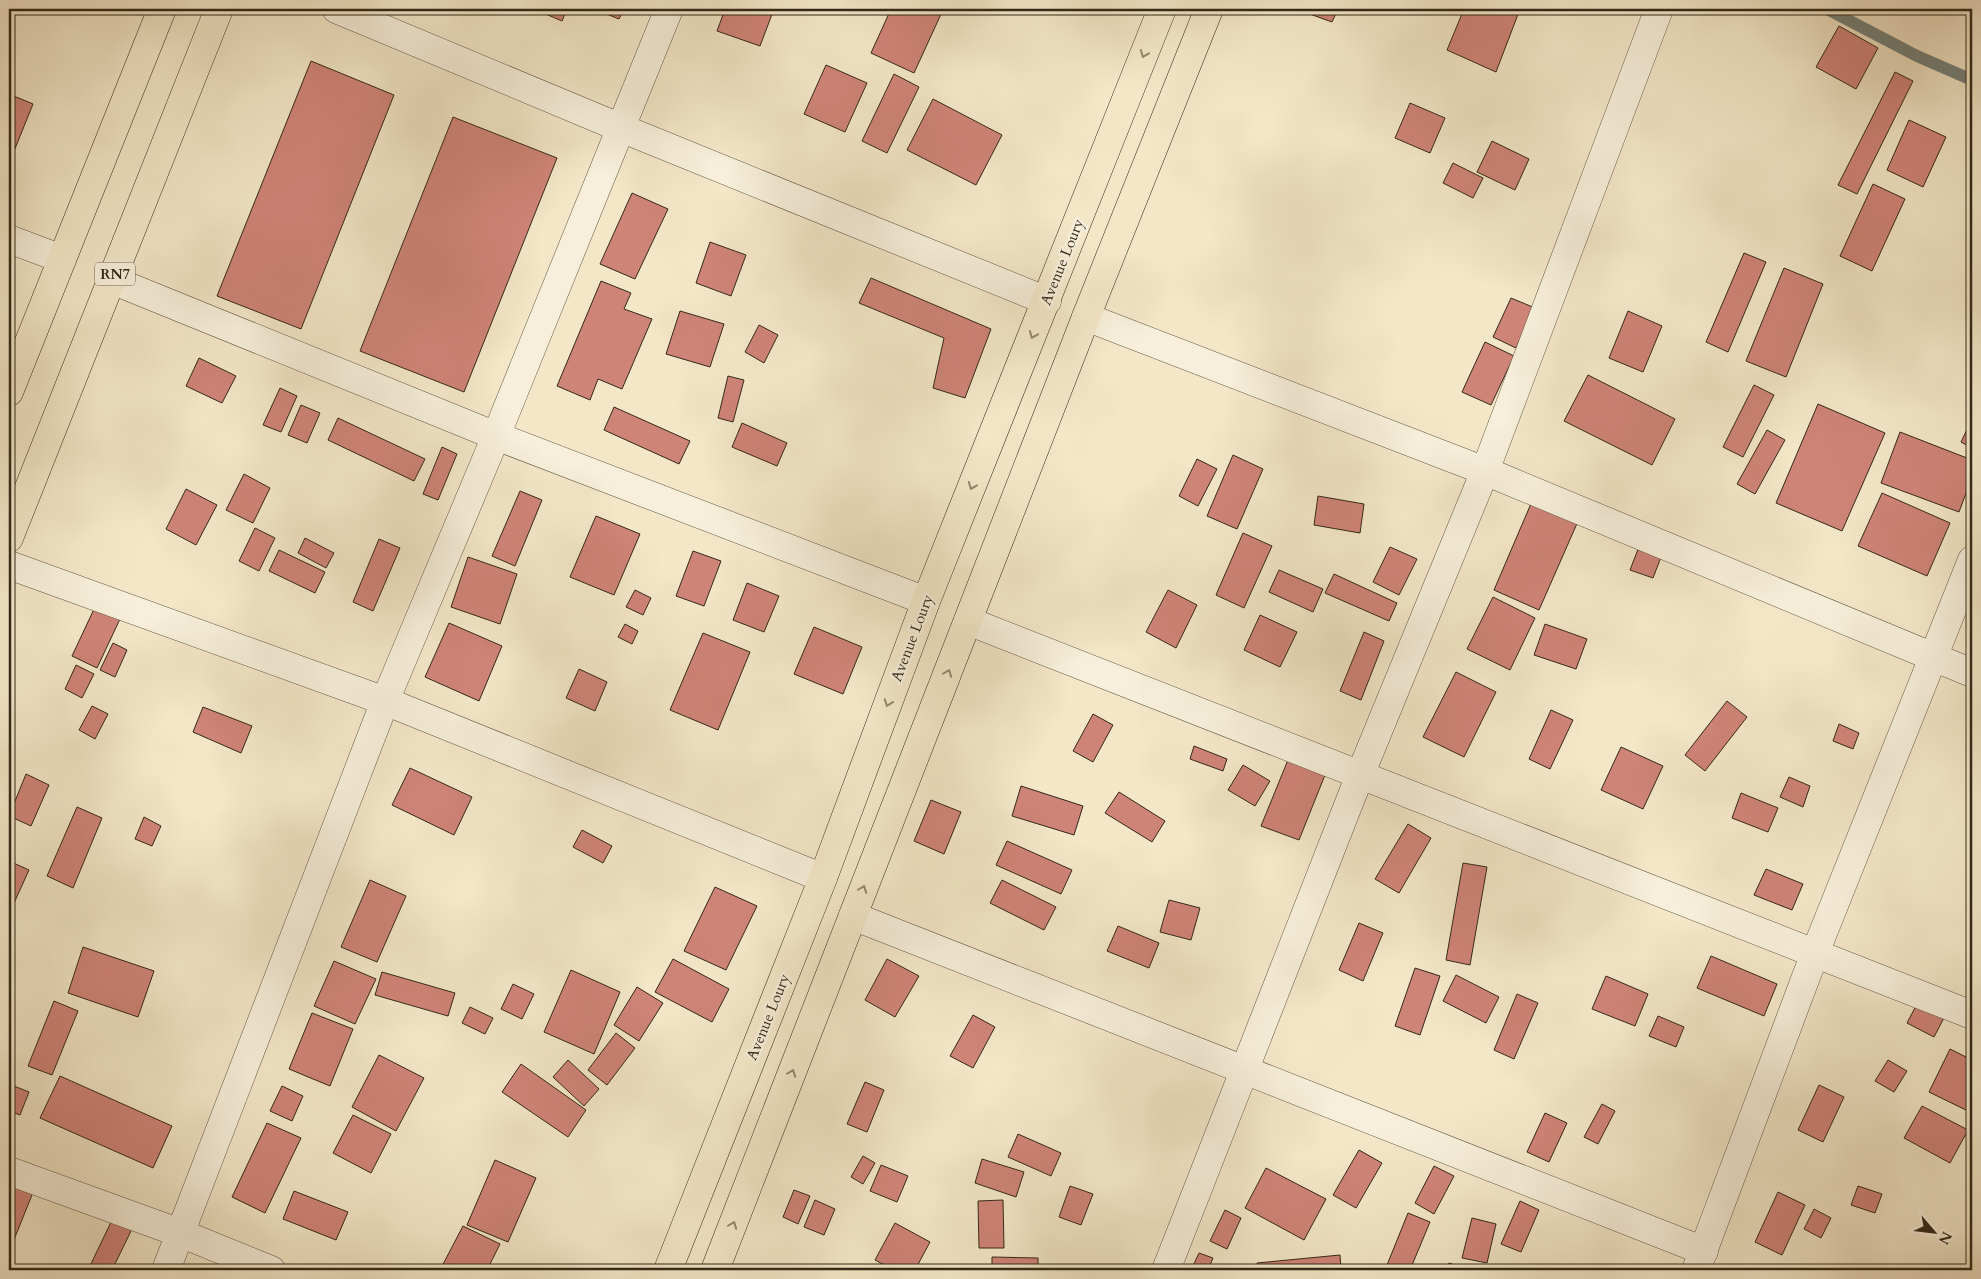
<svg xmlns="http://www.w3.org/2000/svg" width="1981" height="1279" font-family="Cardo,serif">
	<rect width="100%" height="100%" fill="#f3e7c8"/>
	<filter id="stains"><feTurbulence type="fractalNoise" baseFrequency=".004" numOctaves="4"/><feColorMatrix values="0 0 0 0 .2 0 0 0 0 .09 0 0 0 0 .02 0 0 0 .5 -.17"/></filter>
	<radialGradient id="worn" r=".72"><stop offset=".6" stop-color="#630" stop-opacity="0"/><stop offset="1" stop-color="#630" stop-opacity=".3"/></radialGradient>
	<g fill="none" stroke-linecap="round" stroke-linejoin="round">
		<polyline stroke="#73827c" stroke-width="12" points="1827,9 1917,56 1972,80"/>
	</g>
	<g fill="#cf8478" stroke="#332819">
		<polygon points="534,9 567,9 562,21"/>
		<polygon points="594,9 624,9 619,19"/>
		<polygon points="725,9 774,9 760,46 717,31"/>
		<polygon points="891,9 935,9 942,12 914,73 871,53"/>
		<polygon points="1296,9 1338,9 1332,22"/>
		<polygon points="1464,9 1520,9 1496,72 1447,50"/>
		<polygon points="1839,26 1878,48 1856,89 1816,67"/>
		<polygon points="311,61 394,95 301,329 217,296"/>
		<polygon points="826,65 867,83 845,132 804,114"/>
		<polygon points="1895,72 1913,81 1857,194 1838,185"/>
		<polygon points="894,74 919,87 887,153 862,141"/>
		<polygon points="9,94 33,104 10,161 9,161"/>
		<polygon points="933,99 1002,135 976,185 907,150"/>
		<polygon points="1410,103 1445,118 1430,153 1395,138"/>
		<polygon points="453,117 557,158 464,392 360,351"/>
		<polygon points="1909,120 1946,137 1923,187 1887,170"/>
		<polygon points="1492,141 1529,159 1515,190 1477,172"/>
		<polygon points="1453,163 1483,178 1473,198 1443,183"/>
		<polygon points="1873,184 1905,199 1872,271 1840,256"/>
		<polygon points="632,193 668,209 635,279 600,264"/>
		<polygon points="710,242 746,255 731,296 696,283"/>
		<polygon points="1744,253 1766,262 1728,352 1706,342"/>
		<polygon points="1784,268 1823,284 1786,377 1746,361"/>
		<polygon points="871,278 991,329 965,398 933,388 944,338 859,303"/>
		<polygon points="601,281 631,293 624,309 652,319 622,389 598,379 590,400 557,386"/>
		<polygon points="1511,298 1535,308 1516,348 1493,337"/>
		<polygon points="680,311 724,324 710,367 666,354"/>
		<polygon points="1628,311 1662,326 1643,372 1609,358"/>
		<polygon points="759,325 778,335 764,363 745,352"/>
		<polygon points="1485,342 1514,356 1491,405 1462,392"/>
		<polygon points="199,358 236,376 222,403 186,386"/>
		<polygon points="1588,375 1675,419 1652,465 1564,421"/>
		<polygon points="728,376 744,380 733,422 718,418"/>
		<polygon points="1754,385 1774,395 1743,457 1723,447"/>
		<polygon points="280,388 297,396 281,432 263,425"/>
		<polygon points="1818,404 1885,433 1842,531 1776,503"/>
		<polygon points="301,405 320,413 307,443 288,435"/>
		<polygon points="614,407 690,441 679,464 604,430"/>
		<polygon points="338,418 425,459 414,481 328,440"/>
		<polygon points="1972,419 1972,448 1961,442"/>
		<polygon points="742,423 787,443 777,466 732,447"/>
		<polygon points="1767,430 1785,440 1755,494 1737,484"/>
		<polygon points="1900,432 1972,460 1972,477 1959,512 1881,483"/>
		<polygon points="442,447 457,454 438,500 423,494"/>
		<polygon points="1233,455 1263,469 1237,529 1207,516"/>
		<polygon points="1197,459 1217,469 1198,506 1179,496"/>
		<polygon points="244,474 270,488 253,523 226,510"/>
		<polygon points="186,489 217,505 196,545 166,529"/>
		<polygon points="520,491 542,500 515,566 492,556"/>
		<polygon points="1882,493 1950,523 1927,576 1858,546"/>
		<polygon points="1318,496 1364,504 1360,533 1314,525"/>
		<polygon points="1533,499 1579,519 1539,610 1494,590"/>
		<polygon points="596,516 640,534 614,595 570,577"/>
		<polygon points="255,528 275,538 259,571 239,561"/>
		<polygon points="1243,533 1272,546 1244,608 1216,595"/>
		<polygon points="305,538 334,553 326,568 298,553"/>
		<polygon points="379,539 400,548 373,611 353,602"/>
		<polygon points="1640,544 1663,552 1653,578 1630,570"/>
		<polygon points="1390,547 1417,559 1399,595 1373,582"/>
		<polygon points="279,550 325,572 315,593 269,571"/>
		<polygon points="693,551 721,561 704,606 676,596"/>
		<polygon points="468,557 517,574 500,624 451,607"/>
		<polygon points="1279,570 1323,589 1313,612 1269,592"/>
		<polygon points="1334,574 1397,603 1389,621 1325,593"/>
		<polygon points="747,583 779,596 764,632 733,620"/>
		<polygon points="635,590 651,598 643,615 626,607"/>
		<polygon points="1168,590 1197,605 1176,648 1146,632"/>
		<polygon points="1493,597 1535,618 1510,670 1467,649"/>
		<polygon points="95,607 120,619 97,668 72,656"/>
		<polygon points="1260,615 1297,632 1280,667 1244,650"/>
		<polygon points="449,623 502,646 479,701 425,677"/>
		<polygon points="625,624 638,631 632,644 618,637"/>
		<polygon points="1545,624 1587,639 1576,669 1534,655"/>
		<polygon points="814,627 862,647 843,694 794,674"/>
		<polygon points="1364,632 1384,641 1361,700 1340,691"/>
		<polygon points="703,633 750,652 718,730 670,710"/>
		<polygon points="113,643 127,650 115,677 100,670"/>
		<polygon points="76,665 94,674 82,698 65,689"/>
		<polygon points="579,669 607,682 595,711 566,698"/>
		<polygon points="1456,672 1496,692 1464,757 1423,737"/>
		<polygon points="1727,701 1747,717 1705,771 1685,755"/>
		<polygon points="92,706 108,714 95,739 79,730"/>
		<polygon points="203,707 252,726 241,753 193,732"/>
		<polygon points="1551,710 1573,720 1550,769 1529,759"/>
		<polygon points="1093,714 1113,725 1093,762 1073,751"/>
		<polygon points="1839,724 1859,733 1853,749 1833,741"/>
		<polygon points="1194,746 1227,759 1223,771 1190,759"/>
		<polygon points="1621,747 1663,766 1643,809 1601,790"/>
		<polygon points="1290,755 1327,770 1299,840 1261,826"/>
		<polygon points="1243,765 1270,781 1255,806 1228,790"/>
		<polygon points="410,768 472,797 454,835 392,805"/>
		<polygon points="26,774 49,785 31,826 9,816"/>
		<polygon points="1789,777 1810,786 1803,807 1780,797"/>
		<polygon points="1021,786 1083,806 1074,835 1012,816"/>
		<polygon points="1119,792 1165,821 1152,842 1105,813"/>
		<polygon points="1741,793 1778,808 1768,832 1732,818"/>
		<polygon points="931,800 961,812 944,854 914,841"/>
		<polygon points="77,807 102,818 73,888 47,876"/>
		<polygon points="144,817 161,826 152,846 135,839"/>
		<polygon points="1408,824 1431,838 1399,893 1375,879"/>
		<polygon points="582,830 612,846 603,863 573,847"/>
		<polygon points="1007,841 1072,870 1061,894 996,865"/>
		<polygon points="9,861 29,870 9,914"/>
		<polygon points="1463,863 1487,867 1470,965 1446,960"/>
		<polygon points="1766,869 1803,884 1792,910 1754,895"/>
		<polygon points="370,880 406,896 377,962 341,947"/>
		<polygon points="1002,880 1056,907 1044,930 990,903"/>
		<polygon points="715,887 757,906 726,970 684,951"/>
		<polygon points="1169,900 1200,908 1191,940 1160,932"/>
		<polygon points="1359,923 1383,933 1363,981 1339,970"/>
		<polygon points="1118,926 1159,943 1149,968 1107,951"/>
		<polygon points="83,947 154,971 138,1017 68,993"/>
		<polygon points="1711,956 1777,984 1764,1016 1697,988"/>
		<polygon points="673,959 729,989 712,1022 655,992"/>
		<polygon points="887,959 919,976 895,1017 865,1000"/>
		<polygon points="334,961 376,979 355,1024 314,1006"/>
		<polygon points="1415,968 1440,976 1420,1035 1395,1026"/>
		<polygon points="571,970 620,992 594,1054 544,1032"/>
		<polygon points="382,972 455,993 448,1016 375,995"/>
		<polygon points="1456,975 1499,997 1486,1023 1443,1001"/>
		<polygon points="1606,976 1648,994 1635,1026 1592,1009"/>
		<polygon points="513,984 534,994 522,1019 501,1009"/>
		<polygon points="637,987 663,1003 639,1041 614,1025"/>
		<polygon points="1517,994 1538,1003 1514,1059 1494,1050"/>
		<polygon points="1919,1000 1946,1014 1934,1037 1907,1023"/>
		<polygon points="54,1001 78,1011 52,1075 28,1066"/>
		<polygon points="470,1007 493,1018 485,1034 462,1023"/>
		<polygon points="312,1013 353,1029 330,1086 289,1069"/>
		<polygon points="973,1015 995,1027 973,1068 950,1056"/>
		<polygon points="1658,1016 1684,1027 1676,1047 1649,1036"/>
		<polygon points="616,1033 635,1048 607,1085 588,1070"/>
		<polygon points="1950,1049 1972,1060 1972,1113 1929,1092"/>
		<polygon points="379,1055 424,1078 396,1131 352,1107"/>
		<polygon points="568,1060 599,1089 584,1106 553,1077"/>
		<polygon points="1888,1060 1907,1071 1894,1092 1875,1081"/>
		<polygon points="521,1064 586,1110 568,1137 502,1092"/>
		<polygon points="60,1076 172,1126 153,1168 40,1118"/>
		<polygon points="865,1082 884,1090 867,1132 847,1124"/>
		<polygon points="9,1084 29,1092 20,1115 9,1111"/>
		<polygon points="1819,1085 1844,1097 1823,1142 1798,1130"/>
		<polygon points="282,1086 303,1096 292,1121 270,1111"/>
		<polygon points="1602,1104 1615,1111 1598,1144 1584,1137"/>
		<polygon points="1922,1106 1968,1130 1950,1163 1904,1138"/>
		<polygon points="1545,1113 1567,1123 1549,1162 1527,1152"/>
		<polygon points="353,1115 391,1134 371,1173 333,1153"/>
		<polygon points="267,1123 301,1138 265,1213 232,1197"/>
		<polygon points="1018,1134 1061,1153 1051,1176 1008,1157"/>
		<polygon points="1359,1150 1382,1163 1356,1208 1333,1195"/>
		<polygon points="863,1156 875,1163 863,1184 851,1177"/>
		<polygon points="982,1159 1024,1172 1016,1197 975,1183"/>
		<polygon points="495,1160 536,1178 508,1242 467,1225"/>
		<polygon points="881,1165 908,1176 897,1202 870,1191"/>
		<polygon points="1434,1166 1454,1176 1434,1214 1415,1203"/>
		<polygon points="1266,1168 1326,1199 1304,1240 1245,1208"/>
		<polygon points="9,1179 34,1190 9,1252"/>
		<polygon points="1070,1186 1093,1194 1081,1225 1059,1217"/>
		<polygon points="1858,1186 1882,1194 1875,1213 1851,1205"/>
		<polygon points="794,1190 810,1196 798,1224 783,1217"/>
		<polygon points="294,1191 348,1212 336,1240 283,1219"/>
		<polygon points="1778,1192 1805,1205 1782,1255 1755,1242"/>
		<polygon points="815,1200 835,1209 824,1235 804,1227"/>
		<polygon points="1003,1200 1004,1248 979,1248 978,1201"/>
		<polygon points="1520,1201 1539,1210 1521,1252 1501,1244"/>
		<polygon points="1814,1209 1831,1218 1821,1238 1804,1229"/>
		<polygon points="1225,1210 1241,1218 1227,1249 1210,1241"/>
		<polygon points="1408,1213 1430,1222 1410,1270 1385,1270"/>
		<polygon points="1472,1218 1496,1224 1487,1263 1462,1258"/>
		<polygon points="112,1220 132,1229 112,1270 88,1270"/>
		<polygon points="895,1223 930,1242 915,1270 894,1270 875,1260"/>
		<polygon points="463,1226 500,1244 487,1270 440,1270"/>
		<polygon points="1199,1253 1213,1258 1208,1270 1191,1270"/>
		<polygon points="1340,1255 1341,1270 1258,1270 1257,1263"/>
		<polygon points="992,1257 1038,1258 1038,1270 992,1270"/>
		<polygon points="1449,1263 1470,1270 1447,1270"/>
	</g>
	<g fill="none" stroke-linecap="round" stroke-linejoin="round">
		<defs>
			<g id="minor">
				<polyline points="336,9 621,128 1047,301"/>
				<polyline points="9,239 62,259"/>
				<polyline points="112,280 496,436 926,601"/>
				<polyline points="1086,317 1485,471 1972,673"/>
				<polyline points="9,565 385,701 823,878"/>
				<polyline points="968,621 1972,1015"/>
				<polyline points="853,916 1704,1251"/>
				<polyline points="9,1171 180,1233 271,1270"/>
				<polyline points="166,1270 385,701 496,436 669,9"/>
				<polyline points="1166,1270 1360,775 1485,471 1659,9"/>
				<polyline points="1696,1270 1815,953 1972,560"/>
			</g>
			<g id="primary">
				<polyline points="668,1270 823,878 926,601 1162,9"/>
				<polyline points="715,1270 1086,317 1209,9"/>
			</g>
			<g id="trunk">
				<polyline points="9,392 162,9"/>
				<polyline points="9,538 219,9"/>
			</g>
		</defs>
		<use href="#minor" stroke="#635845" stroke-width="29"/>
		<use href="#primary" stroke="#332819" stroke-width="29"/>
		<use href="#trunk" stroke="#332819" stroke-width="29"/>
		<use href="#minor" stroke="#f7efdb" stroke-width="28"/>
		<use href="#primary" stroke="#f3e7c8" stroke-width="28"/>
		<use href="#trunk" stroke="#f3e7c8" stroke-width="28"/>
	</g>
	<defs><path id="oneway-chevron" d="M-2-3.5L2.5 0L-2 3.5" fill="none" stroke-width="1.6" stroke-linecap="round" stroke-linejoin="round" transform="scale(1.25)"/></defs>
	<g stroke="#938870">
		<use href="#oneway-chevron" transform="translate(1144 54) rotate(112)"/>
		<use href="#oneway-chevron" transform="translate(1033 335) rotate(112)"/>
		<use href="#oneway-chevron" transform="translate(972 486) rotate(112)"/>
		<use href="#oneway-chevron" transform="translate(948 673) rotate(-69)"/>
		<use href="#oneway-chevron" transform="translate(888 703) rotate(110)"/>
		<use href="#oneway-chevron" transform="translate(863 889) rotate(-69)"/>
		<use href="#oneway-chevron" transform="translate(792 1073) rotate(-69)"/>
		<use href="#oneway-chevron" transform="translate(733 1225) rotate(-69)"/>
	</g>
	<g text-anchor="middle" stroke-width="5" stroke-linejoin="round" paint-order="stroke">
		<rect fill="#f7efdb" stroke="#6e6453" stroke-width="1" x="95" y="262.5" width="40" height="23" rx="4"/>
		<g font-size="14" font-weight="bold" fill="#332819">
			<text x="115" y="279">RN7</text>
		</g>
		<g font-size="15" fill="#332819" stroke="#f7efdb">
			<text transform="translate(1062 262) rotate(-68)" y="5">Avenue Loury</text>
			<text transform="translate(912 638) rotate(-69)" y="5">Avenue Loury</text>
			<text transform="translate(768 1017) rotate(-68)" y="5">Avenue Loury</text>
		</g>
	</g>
	<rect width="1981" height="1279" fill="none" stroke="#f3e7c8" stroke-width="30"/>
	<rect x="10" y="10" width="1961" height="1259" fill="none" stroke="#332819" stroke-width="2.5"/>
	<rect x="15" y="15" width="1951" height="1249" fill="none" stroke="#332819"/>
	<g transform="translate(1934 1232) rotate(118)" stroke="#f7efdb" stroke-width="4" paint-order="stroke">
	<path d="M0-4L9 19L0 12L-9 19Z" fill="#332819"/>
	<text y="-8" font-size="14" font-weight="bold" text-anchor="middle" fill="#332819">N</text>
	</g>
	<rect width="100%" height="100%" filter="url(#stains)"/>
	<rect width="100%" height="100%" fill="url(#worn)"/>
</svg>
